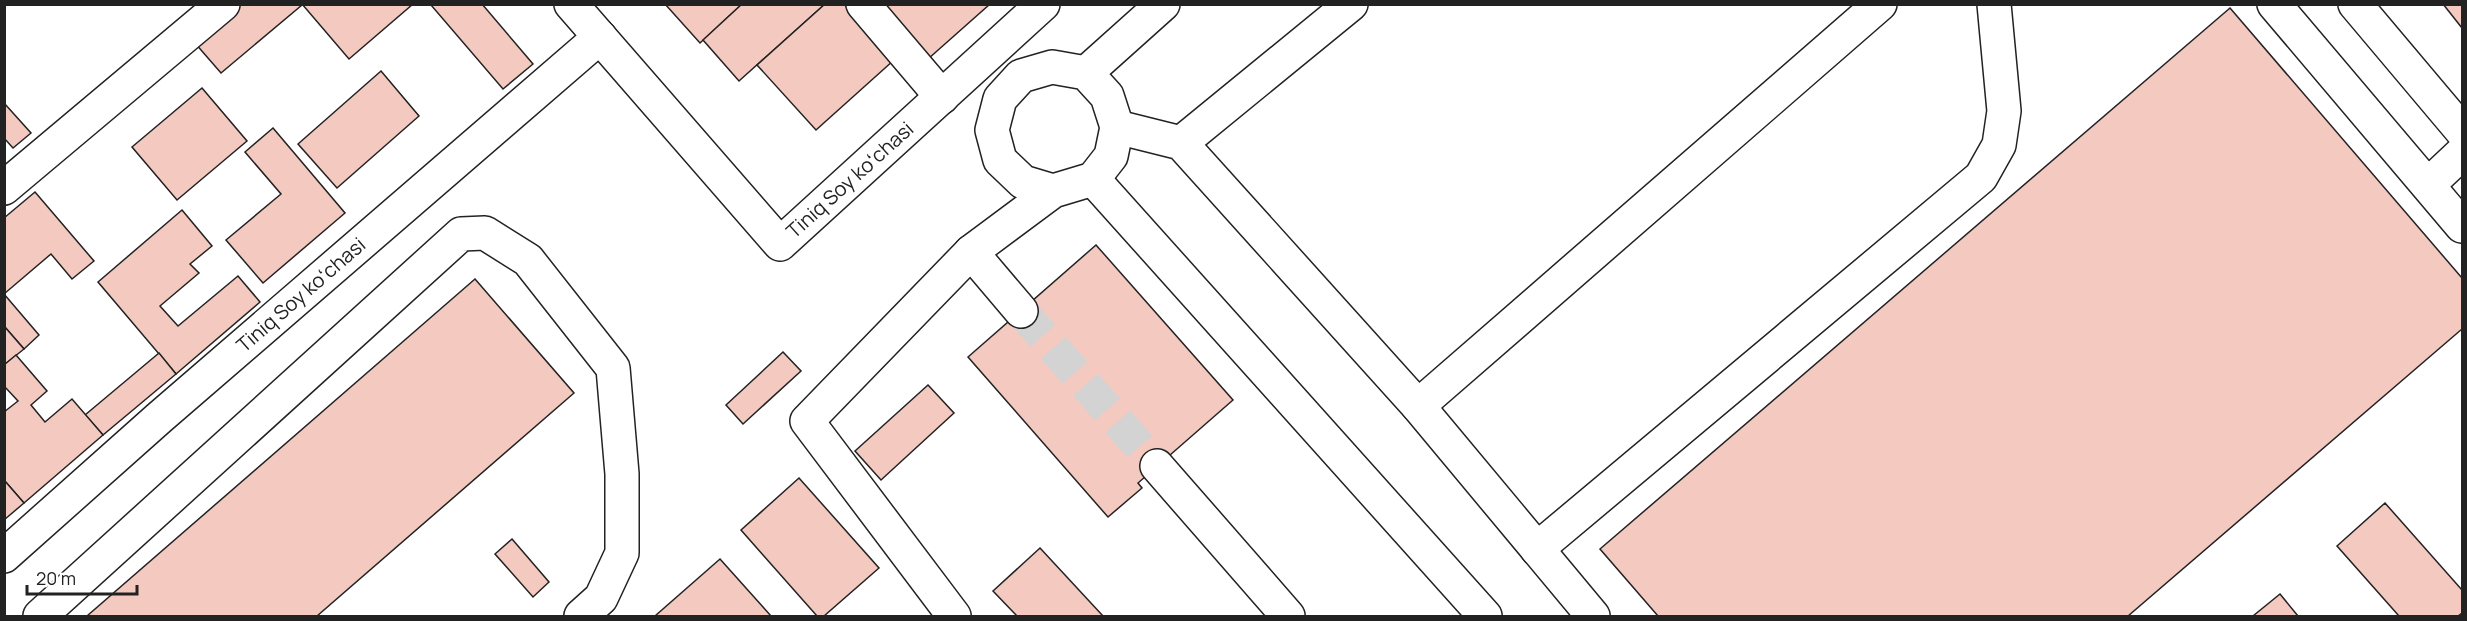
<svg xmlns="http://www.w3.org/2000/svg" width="2467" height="621" font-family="Manrope,sans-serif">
	<rect width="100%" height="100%" fill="#fff"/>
	<g fill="#f3c9c0" stroke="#222" stroke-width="1.5">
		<polygon points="224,4 302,5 221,73 188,35"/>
		<polygon points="302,4 413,4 349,59"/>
		<polygon points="482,4 533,64 503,89 431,5"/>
		<polygon points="665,4 742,4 700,43"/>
		<polygon points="742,4 825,4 739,81 703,40"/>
		<polygon points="825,4 844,4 894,60 816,130 757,65"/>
		<polygon points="880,4 990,4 928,59"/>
		<polygon points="2443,4 2462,4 2462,28"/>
		<polygon points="2230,8 2462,278 2462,329 2128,616 1658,616 1600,549"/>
		<polygon points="381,71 419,116 337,188 298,144"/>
		<polygon points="202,88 247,141 177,200 132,147"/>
		<polygon points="4,103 31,133 13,148 4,138"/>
		<polygon points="273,128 345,213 263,283 226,240 281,194 245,152"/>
		<polygon points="35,192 94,261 72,279 51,254 4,294 4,218"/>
		<polygon points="182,210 212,246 190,264 199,273 160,306 178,326 238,276 260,302 176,374 98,282"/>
		<polygon points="1096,245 1233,400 1138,483 1142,488 1108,517 968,357"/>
		<polygon points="475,279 574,393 317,616 87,616"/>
		<polygon points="4,294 39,335 24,349 4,326"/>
		<polygon points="4,326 24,349 4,365"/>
		<polygon points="783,352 801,371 743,424 726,405"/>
		<polygon points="159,353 176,374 103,435 85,415"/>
		<polygon points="16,355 47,391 31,405 45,422 72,399 103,435 24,503 4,480 4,412 18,401 4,386 4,365"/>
		<polygon points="928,385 954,413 881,480 855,451"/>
		<polygon points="799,478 879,568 824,616 817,616 741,530"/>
		<polygon points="4,480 24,503 4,520"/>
		<polygon points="2385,503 2462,590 2462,613 2458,616 2399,616 2337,546"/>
		<polygon points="512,539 549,582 533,597 495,554"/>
		<polygon points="1040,548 1103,616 1017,616 993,591"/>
		<polygon points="720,559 771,616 655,616"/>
		<polygon points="2280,594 2298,616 2253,616"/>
	</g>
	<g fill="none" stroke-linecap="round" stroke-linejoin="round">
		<polyline stroke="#d3d3d3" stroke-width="33" stroke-dasharray="33 16" stroke-linecap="butt" points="1021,311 1157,466"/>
		<defs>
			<g id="minor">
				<polyline points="571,4 780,244 1043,4"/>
				<polyline points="863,4 942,97"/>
				<polyline points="2274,4 2462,226"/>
				<polyline points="2355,4 2462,131"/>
				<polyline points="1086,73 1163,4"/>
				<polyline points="1117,127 1181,143 1418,406 1593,616"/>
				<polyline points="1181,143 1351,4"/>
				<polyline points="1093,179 1485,616"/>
				<polyline points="2428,185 2462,153"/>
				<polyline points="4,188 223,4"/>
				<polyline points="971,252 1021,311"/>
				<polyline points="1418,406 1880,4"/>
				<polyline points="1157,466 1288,616"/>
				<polyline points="1537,549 1981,177 1999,145 2004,111 1994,4"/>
				<polyline points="4,556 159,418 600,37"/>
				<polyline points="40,616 461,234 485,233 528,260 613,368 622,474 622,553 601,598 581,616"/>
				<polyline points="954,616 807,421 971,252 1053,191 1093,179 1111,156 1117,127 1107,96 1086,73 1052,67 1021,76 1000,99 992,130 1000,160 1023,182 1053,191"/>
			</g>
		</defs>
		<use href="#minor" stroke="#222" stroke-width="36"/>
		<use href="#minor" stroke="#fff" stroke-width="33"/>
	</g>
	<g text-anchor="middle" stroke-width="4.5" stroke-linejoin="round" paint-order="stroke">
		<g font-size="20" fill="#222" stroke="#fff">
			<text transform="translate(850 180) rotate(-42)" y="7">Tiniq Soy koʻchasi</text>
			<text transform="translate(301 295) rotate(-41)" y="7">Tiniq Soy koʻchasi</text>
		</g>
	</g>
	<rect width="2467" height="621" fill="none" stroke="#222222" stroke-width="12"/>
	<path d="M27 585v9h110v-9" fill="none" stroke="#222222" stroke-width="3"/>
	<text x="36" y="585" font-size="18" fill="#222222" stroke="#ffffff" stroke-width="4.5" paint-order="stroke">20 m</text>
</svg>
